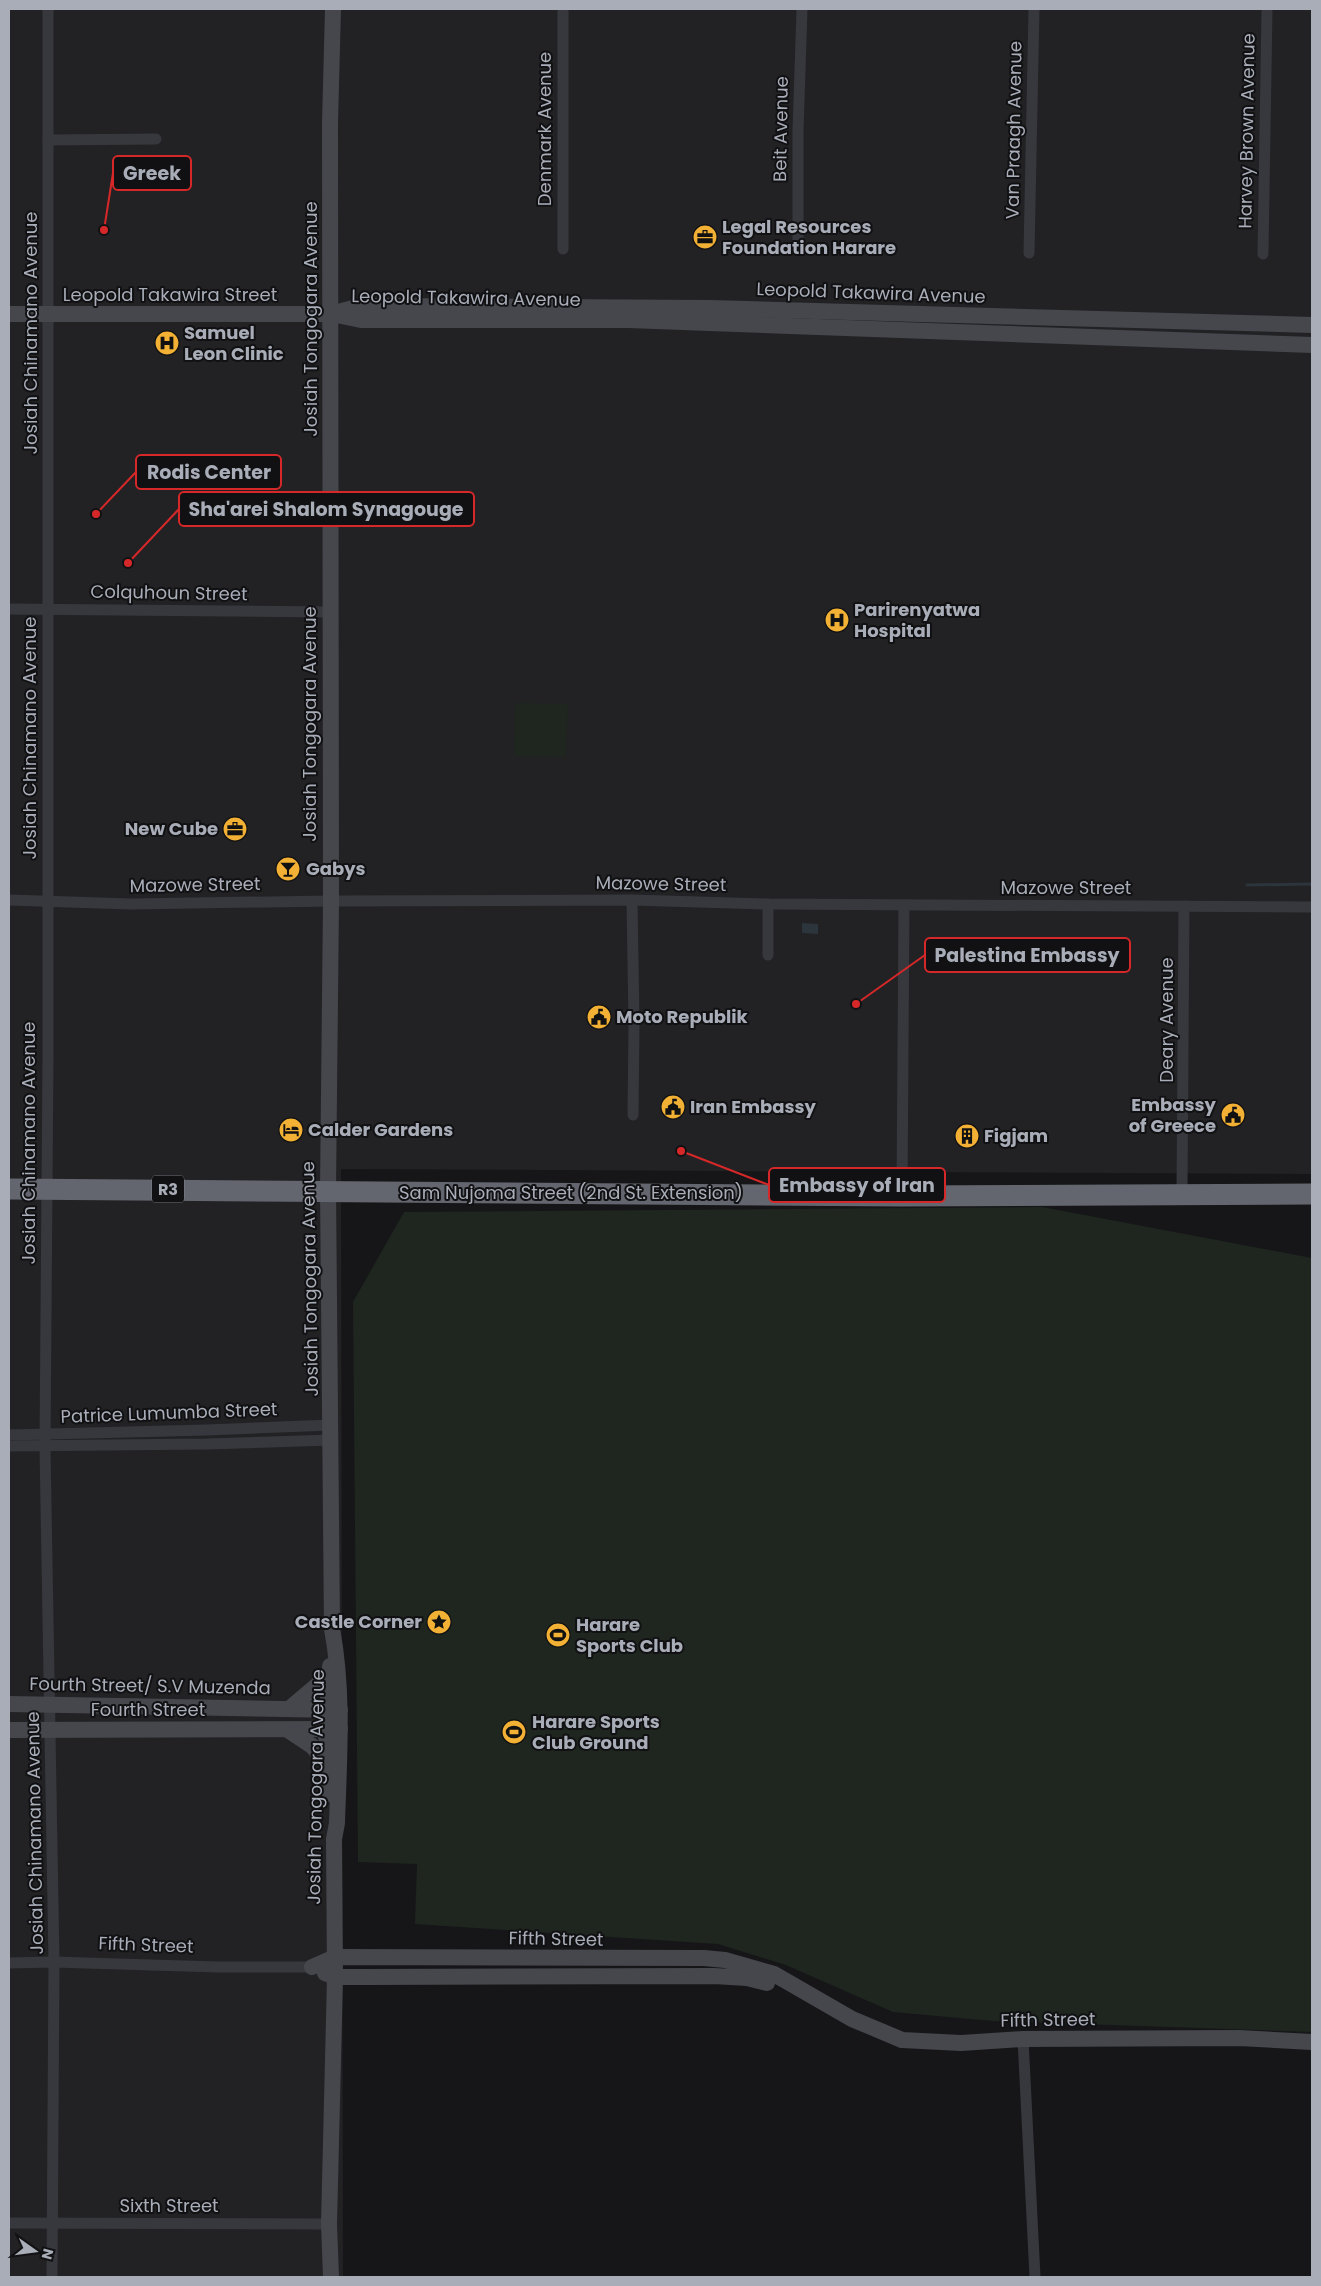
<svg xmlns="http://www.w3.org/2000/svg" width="1321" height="2286" font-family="Poppins,sans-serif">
	<rect width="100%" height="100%" fill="#161618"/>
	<polygon fill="#222225" points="9,9 1312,9 1312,1174 341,1169 343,2277 9,2277"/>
	<g fill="#1e261f">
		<polygon points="515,703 568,704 566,757 514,756"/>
		<polygon points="1042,1207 1312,1258 1312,2032 993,2021 893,2012 786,1965 718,1944 415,1924 417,1864 358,1862 353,1302 404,1212"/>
	</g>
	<polygon fill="#2c353c" points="802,923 818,924 818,934 802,933"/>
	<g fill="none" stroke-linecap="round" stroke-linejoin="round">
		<polyline stroke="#2c353c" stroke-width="3" points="1247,885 1312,884"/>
		<g stroke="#37383d" stroke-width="11">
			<polyline points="48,9 48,1055 45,1447 54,1962 52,2277"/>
			<polyline points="48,140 156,139"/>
			<polyline points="563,249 563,9"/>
			<polyline points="798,250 798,131 802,9"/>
			<polyline points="1029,253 1034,9"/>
			<polyline points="1263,254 1267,9"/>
			<polyline points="9,609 330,612"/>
			<polyline points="9,900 130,904 331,901 632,900 768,904 1312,907"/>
			<polyline points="632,900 634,1024 633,1115"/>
			<polyline points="768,904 768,955"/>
			<polyline points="1182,1194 1184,906"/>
			<polyline points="902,1196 904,905"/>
			<polyline points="9,1435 207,1430 331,1425"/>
			<polyline points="9,1446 207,1444 331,1440"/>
			<polyline points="9,1963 54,1962 217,1967 312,1967"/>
			<polyline points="1023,2039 1035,2277"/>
			<polyline points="9,2223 329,2224"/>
		</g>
		<g stroke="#45474d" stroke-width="16">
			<polyline points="334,313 361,306 710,308 1312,325"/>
			<polyline points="9,314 332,314 361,320 628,320 1312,345"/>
			<polyline points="9,1704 340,1710"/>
			<polyline points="290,1708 329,1675"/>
			<polyline points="9,1730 340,1729"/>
			<polyline points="288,1730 312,1746 326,1762"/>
			<polyline points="329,1794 326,1729 330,1666"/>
			<polyline points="312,1967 335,1957 704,1958 725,1960 774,1974 852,2019 902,2040 961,2043 1023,2039 1239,2038 1312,2042"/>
			<polyline points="325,1973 335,1977 367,1977 714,1976 747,1978 767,1983"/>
			<path d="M 331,2277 L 329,2224 L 335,1977 L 334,1839 L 337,1823 C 339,1758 344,1693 332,1629 L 328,1190 L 331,901 L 330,123 L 333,9"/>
		</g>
		<polyline stroke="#63666e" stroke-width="21" points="9,1189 902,1196 1312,1194"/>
	</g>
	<defs>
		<symbol id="office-disc" viewBox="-11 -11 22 22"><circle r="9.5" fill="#f2b134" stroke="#111113"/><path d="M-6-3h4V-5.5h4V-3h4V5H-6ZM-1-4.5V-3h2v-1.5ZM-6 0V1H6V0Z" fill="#111"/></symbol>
		<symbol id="hospital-disc" viewBox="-11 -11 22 22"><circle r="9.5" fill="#f2b134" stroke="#111113"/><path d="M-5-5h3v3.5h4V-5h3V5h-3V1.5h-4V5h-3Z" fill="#111"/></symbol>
		<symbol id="bar-disc" viewBox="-11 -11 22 22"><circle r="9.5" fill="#f2b134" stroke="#111113"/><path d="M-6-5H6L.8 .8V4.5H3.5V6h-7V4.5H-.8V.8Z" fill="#111"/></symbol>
		<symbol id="civic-disc" viewBox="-11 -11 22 22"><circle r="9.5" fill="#f2b134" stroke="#111113"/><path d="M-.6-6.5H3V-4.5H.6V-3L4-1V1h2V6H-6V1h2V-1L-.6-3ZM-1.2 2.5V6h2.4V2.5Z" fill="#111"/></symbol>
		<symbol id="hotel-disc" viewBox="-11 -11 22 22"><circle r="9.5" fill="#f2b134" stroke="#111113"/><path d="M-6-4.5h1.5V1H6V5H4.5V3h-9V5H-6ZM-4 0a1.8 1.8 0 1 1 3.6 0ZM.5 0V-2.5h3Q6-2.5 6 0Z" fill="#111"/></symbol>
		<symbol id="building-disc" viewBox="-11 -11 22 22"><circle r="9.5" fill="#f2b134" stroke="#111113"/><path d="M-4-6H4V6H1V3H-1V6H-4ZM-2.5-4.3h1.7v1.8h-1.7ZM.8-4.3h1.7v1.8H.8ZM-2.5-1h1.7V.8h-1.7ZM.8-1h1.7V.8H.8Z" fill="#111"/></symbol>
		<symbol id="sight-disc" viewBox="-11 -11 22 22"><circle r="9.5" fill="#f2b134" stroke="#111113"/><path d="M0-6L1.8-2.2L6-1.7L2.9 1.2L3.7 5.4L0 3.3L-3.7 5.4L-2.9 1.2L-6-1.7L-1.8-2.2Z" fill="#111"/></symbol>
		<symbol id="stadium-disc" viewBox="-11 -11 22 22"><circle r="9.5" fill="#f2b134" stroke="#111113"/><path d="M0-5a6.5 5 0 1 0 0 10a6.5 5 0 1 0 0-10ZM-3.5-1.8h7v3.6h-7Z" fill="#111"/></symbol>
	</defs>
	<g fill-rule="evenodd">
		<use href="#office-disc" x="691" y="223" width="28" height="28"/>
		<use href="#hospital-disc" x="153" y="329" width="28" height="28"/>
		<use href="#hospital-disc" x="823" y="606" width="28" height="28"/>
		<use href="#office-disc" x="221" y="815" width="28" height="28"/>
		<use href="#bar-disc" x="274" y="855" width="28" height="28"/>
		<use href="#civic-disc" x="585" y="1003" width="28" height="28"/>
		<use href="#civic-disc" x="659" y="1093" width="28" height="28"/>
		<use href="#civic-disc" x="1219" y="1101" width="28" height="28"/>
		<use href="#hotel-disc" x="277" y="1116" width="28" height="28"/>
		<use href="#building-disc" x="953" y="1122" width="28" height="28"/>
		<use href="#sight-disc" x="425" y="1608" width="28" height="28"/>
		<use href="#stadium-disc" x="544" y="1621" width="28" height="28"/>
		<use href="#stadium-disc" x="500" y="1718" width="28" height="28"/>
	</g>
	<g text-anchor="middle" stroke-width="4" stroke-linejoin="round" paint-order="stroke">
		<rect fill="#111113" stroke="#7b7e86" stroke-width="1" x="152" y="1175.5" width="32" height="27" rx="4"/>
		<g font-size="16" font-weight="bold" fill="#a8adb8">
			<text x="168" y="1195">R3</text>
		</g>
		<g font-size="18" fill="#a8adb8" stroke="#111113">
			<text transform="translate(545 129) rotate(-90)" y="6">Denmark Avenue</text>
			<text transform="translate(781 129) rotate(-89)" y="6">Beit Avenue</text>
			<text transform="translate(1014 130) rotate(-89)" y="6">Van Praagh Avenue</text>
			<text transform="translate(1247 131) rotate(-89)" y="6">Harvey Brown Avenue</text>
			<text transform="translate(871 293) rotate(2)" y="6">Leopold Takawira Avenue</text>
			<text x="170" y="301">Leopold Takawira Street</text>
			<text transform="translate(466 298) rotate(1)" y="6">Leopold Takawira Avenue</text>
			<text transform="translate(311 319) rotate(-90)" y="6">Josiah Tongogara Avenue</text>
			<text transform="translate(31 333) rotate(-90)" y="6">Josiah Chinamano Avenue</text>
			<text transform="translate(169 593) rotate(1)" y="6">Colquhoun Street</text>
			<text transform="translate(310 724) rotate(-90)" y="6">Josiah Tongogara Avenue</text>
			<text transform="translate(30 738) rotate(-90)" y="6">Josiah Chinamano Avenue</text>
			<text transform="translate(661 884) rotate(1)" y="6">Mazowe Street</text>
			<text transform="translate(195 885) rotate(-1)" y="6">Mazowe Street</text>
			<text x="1066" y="894">Mazowe Street</text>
			<text transform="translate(1167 1020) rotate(-90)" y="6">Deary Avenue</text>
			<text transform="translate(29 1143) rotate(-90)" y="6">Josiah Chinamano Avenue</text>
			<text x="571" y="1199">Sam Nujoma Street (2nd St. Extension)</text>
			<text transform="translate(310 1279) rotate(-91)" y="6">Josiah Tongogara Avenue</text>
			<text transform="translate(169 1413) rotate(-2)" y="6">Patrice Lumumba Street</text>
			<text transform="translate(150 1686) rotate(1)" y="6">Fourth Street/ S.V Muzenda</text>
			<text x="148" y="1716">Fourth Street</text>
			<text transform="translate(316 1787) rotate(-89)" y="6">Josiah Tongogara Avenue</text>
			<text transform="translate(35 1833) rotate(-91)" y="6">Josiah Chinamano Avenue</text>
			<text transform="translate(556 1939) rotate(1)" y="6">Fifth Street</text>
			<text transform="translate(146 1945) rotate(2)" y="6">Fifth Street</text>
			<text transform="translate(1048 2020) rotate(-1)" y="6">Fifth Street</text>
			<text x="169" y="2212">Sixth Street</text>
		</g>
		<g font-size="18" font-weight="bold" fill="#a8adb8" stroke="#111113" text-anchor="start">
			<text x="722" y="233">Legal Resources<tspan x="722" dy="21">Foundation Harare</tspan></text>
			<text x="184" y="339">Samuel<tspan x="184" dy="21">Leon Clinic</tspan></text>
			<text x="854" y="616">Parirenyatwa<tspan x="854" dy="21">Hospital</tspan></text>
			<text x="218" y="835" text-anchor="end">New Cube</text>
			<text x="306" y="875">Gabys</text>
			<text x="616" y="1023">Moto Republik</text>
			<text x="1216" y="1111" text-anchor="end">Embassy<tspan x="1216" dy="21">of Greece</tspan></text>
			<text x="690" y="1113">Iran Embassy</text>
			<text x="308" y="1136">Calder Gardens</text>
			<text x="984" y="1142">Figjam</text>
			<text x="422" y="1628" text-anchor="end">Castle Corner</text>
			<text x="576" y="1631">Harare<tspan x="576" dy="21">Sports Club</tspan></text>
			<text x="532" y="1728">Harare Sports<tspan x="532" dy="21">Club Ground</tspan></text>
		</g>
	</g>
	<path fill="none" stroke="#d62828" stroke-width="2" d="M104 230L113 173M96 514L136 472M128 563L179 509M856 1004L925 955M681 1151L769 1185"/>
	<g fill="#d62828" stroke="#111113" stroke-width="2">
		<circle cx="104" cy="230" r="5"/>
		<circle cx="96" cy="514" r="5"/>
		<circle cx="128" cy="563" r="5"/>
		<circle cx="856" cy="1004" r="5"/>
		<circle cx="681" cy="1151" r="5"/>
	</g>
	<g fill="#111113" stroke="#d62828" stroke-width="2">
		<rect x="113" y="156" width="78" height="34" rx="5"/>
		<rect x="136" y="455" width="145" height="34" rx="5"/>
		<rect x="179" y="492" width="295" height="34" rx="5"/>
		<rect x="925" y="938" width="205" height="34" rx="5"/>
		<rect x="769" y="1168" width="176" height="34" rx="5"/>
	</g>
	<g font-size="19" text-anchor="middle" font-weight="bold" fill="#a8adb8">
		<text x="152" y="180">Greek</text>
		<text x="209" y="479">Rodis Center</text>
		<text x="326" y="516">Sha'arei Shalom Synagouge</text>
		<text x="1027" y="962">Palestina Embassy</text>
		<text x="857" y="1192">Embassy of Iran</text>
	</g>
	<rect width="1321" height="2286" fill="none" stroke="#a8adb8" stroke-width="20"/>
	<g transform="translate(35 2251) rotate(104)" stroke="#111113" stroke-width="4" paint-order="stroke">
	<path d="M0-4L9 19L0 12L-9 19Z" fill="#a8adb8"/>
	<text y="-8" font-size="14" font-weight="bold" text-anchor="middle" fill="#a8adb8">N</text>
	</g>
</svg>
